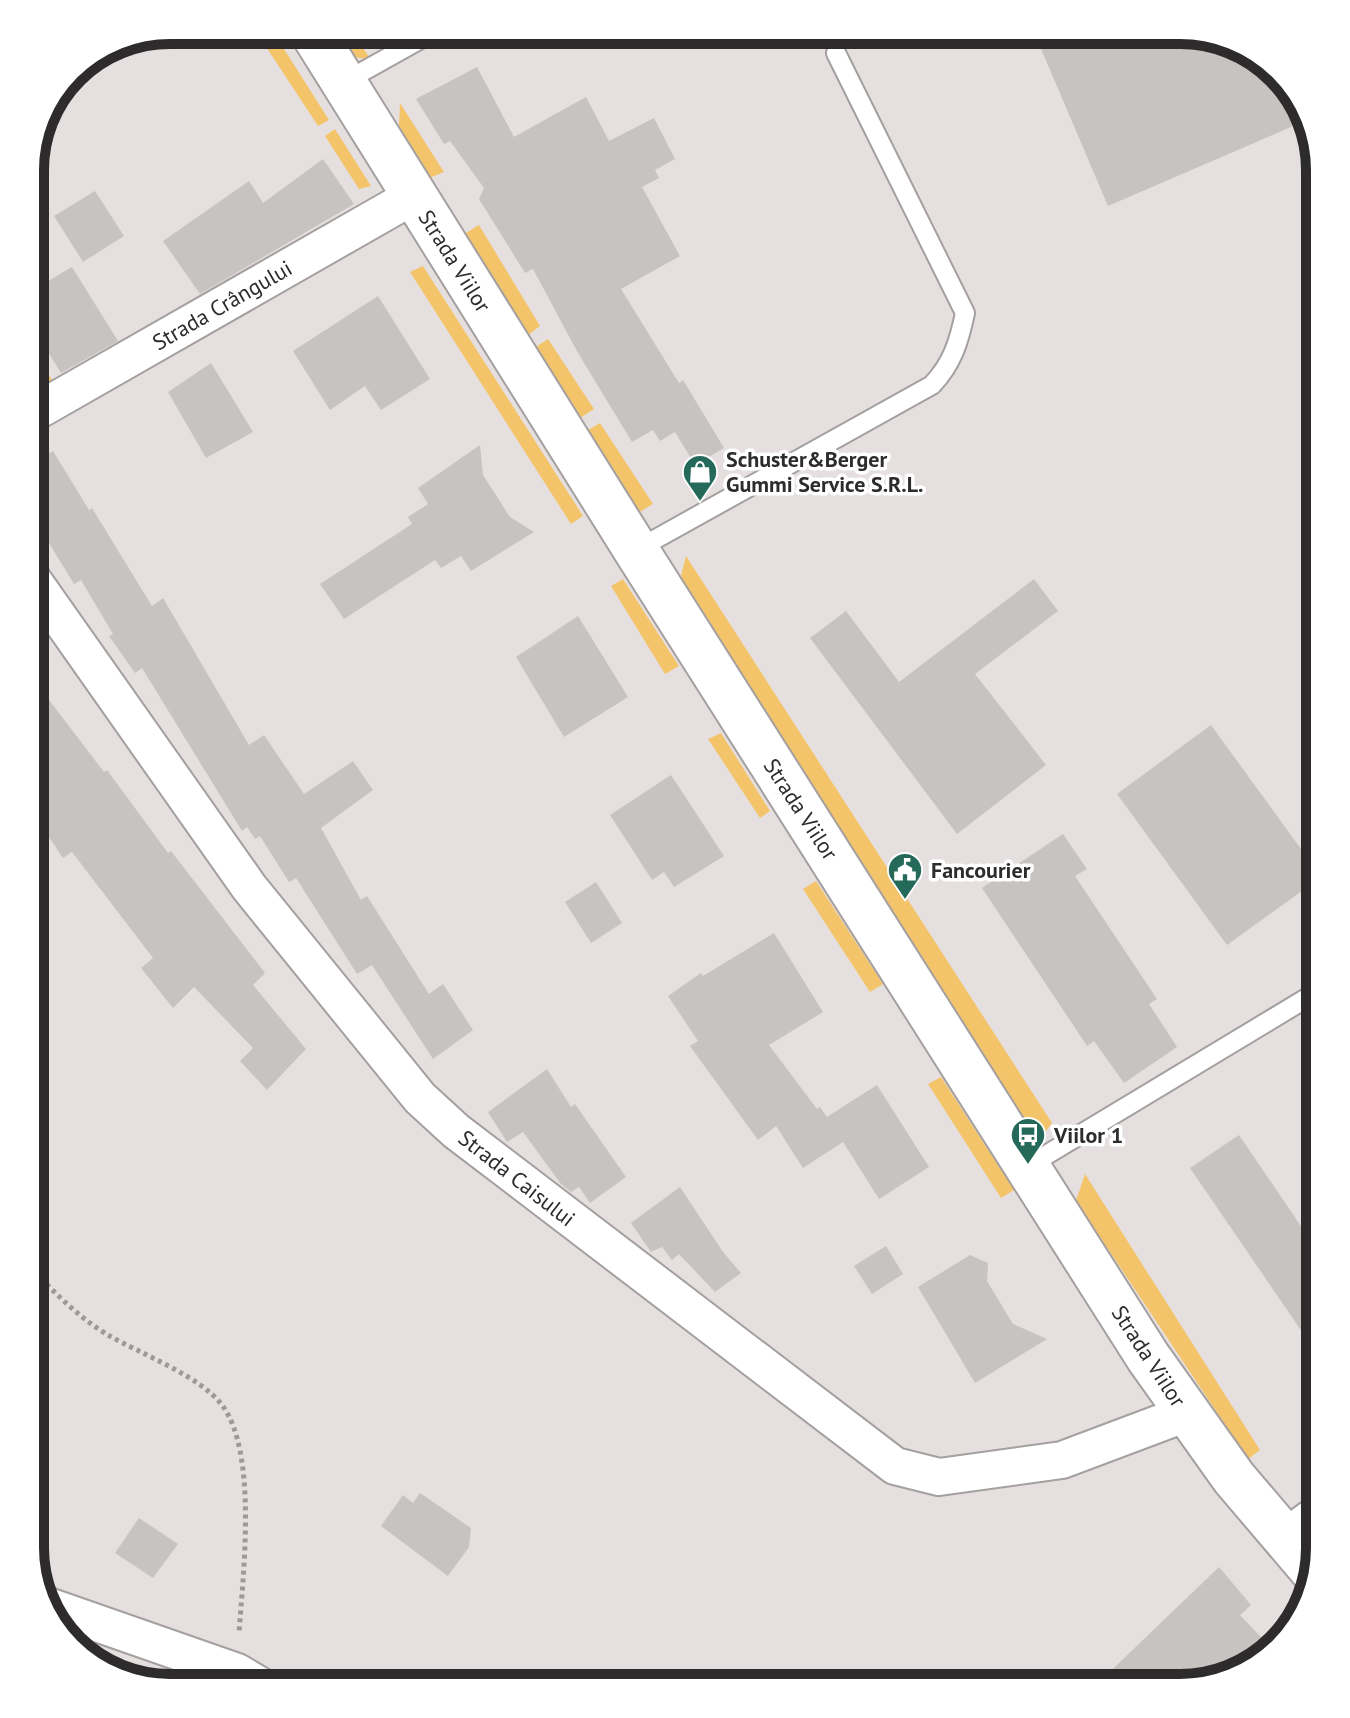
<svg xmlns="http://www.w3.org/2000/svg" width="1350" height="1718" font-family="'PT Sans',sans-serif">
	<rect width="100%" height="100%" fill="#e5e0df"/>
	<g fill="#f4c46a">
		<polygon points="255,30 272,30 329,120 318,126"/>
		<polygon points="324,30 351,30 371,60 349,56"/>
		<polygon points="400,103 444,172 422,181 398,146"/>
		<polygon points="335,129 371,186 359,189 325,136"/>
		<polygon points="479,225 540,326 523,339 458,238"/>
		<polygon points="423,266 583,516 571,524 410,272"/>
		<polygon points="548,339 594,409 577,420 530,351"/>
		<polygon points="30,346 52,380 30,393"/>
		<polygon points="600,423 653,504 638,513 585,432"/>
		<polygon points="686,556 1052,1123 1040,1139 1027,1125 693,603 681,576"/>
		<polygon points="623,579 679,666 665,674 611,586"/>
		<polygon points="721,733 770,811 760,818 708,739"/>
		<polygon points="816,881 883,984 870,992 803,889"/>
		<polygon points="941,1077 1014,1190 1001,1198 928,1084"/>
		<polygon points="1085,1174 1260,1450 1248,1459 1076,1201"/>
	</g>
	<g fill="#c7c3c1">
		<polygon points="1033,30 1189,30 1250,49 1297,93 1305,121 1108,206"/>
		<polygon points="477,67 514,137 586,97 609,141 654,118 675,159 655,170 659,178 642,187 680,256 621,289 679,383 683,380 724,448 695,465 675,432 660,441 653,430 632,442 578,353 533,269 525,273 479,199 484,188 450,141 444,144 416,99"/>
		<polygon points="323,159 354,204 200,294 163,241 249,181 263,203"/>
		<polygon points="95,191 124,236 83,262 54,216"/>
		<polygon points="72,267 118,341 61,373 30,323 30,292"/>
		<polygon points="378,296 430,379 381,410 365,386 330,410 293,351"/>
		<polygon points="211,363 253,432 206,458 168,392"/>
		<polygon points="480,445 483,475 510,517 534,532 471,571 461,556 441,568 435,560 344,619 320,584 412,524 408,517 428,504 418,488"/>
		<polygon points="53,451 89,510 92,508 152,606 163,598 249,745 264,735 304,794 353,761 373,790 321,828 361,900 367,896 429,994 443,984 473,1030 433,1059 372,965 357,974 296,878 289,882 260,836 255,839 247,827 242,831 142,668 135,673 109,636 113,634 81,580 74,584 30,512 30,464"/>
		<polygon points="1034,579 1058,611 975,674 1046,765 957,834 810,638 846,611 899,682"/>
		<polygon points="578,616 628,697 564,737 516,657"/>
		<polygon points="30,675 104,772 107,770 168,853 171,851 265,973 253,985 306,1049 267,1090 240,1061 253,1048 194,987 173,1008 141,968 153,958 72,852 63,858 30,809"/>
		<polygon points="1211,725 1320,875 1320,878 1227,945 1117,794"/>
		<polygon points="671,775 724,856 674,887 664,872 652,880 610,815"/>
		<polygon points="1063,834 1087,869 1075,876 1157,999 1149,1004 1177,1047 1124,1083 1094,1041 1087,1046 982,888"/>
		<polygon points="596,882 622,923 591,943 565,902"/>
		<polygon points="774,933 823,1012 769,1045 817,1109 820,1107 829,1120 827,1117 877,1085 929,1167 879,1199 843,1142 803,1168 776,1126 758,1140 690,1046 698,1041 668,996 701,973 703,976"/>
		<polygon points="547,1069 571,1107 575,1104 626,1177 590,1203 579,1187 571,1192 561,1184 523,1132 507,1142 488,1112"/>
		<polygon points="1239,1135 1320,1254 1320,1358 1190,1168"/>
		<polygon points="680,1187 723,1252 741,1273 715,1292 679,1254 672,1260 662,1247 651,1252 631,1223"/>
		<polygon points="886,1246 903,1274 872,1294 854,1266"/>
		<polygon points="970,1255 988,1263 987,1281 1013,1324 1047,1339 975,1383 918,1287"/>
		<polygon points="420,1493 471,1528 469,1547 448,1576 381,1526 403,1495 413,1503"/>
		<polygon points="139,1518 178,1544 153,1578 115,1553"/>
		<polygon points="1219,1567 1251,1605 1240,1615 1272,1649 1257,1665 1180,1688 1093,1688"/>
	</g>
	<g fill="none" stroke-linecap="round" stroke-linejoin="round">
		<defs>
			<g id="lane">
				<polyline points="344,82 437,30"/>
				<path d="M 636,550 L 932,385 C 952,364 959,342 965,313 L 836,53"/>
				<polyline points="1028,1166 1320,990"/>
			</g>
			<g id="street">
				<polyline points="30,415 415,195"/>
				<polyline points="30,576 249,887 420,1098 456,1131 895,1466 939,1477 1062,1460 1187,1413"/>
				<polyline points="1284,1538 1320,1512"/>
				<polyline points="48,1606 237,1672 264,1688"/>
			</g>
			<polyline id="secondary" points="311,30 636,550 1148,1357 1234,1478 1314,1572"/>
		</defs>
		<use href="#lane" stroke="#a5a0a0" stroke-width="22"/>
		<use href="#street" stroke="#a5a0a0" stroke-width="40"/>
		<use href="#secondary" stroke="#a5a0a0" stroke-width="48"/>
		<path stroke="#9d9998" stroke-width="5" stroke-dasharray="4 4" stroke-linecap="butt" d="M 30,1267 C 54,1292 78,1317 108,1335 C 141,1354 200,1376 222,1405 C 258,1453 243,1575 239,1633"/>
		<use href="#lane" stroke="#fff" stroke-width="18"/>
		<use href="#street" stroke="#fff" stroke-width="36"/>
		<use href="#secondary" stroke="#fff" stroke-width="44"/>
	</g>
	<defs>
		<symbol id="shop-pin" viewBox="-11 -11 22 30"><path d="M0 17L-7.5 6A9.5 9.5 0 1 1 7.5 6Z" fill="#25695a" stroke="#fff"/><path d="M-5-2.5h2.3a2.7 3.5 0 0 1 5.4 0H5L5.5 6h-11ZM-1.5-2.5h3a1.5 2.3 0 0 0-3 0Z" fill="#fff"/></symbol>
		<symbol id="civic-pin" viewBox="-11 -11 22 30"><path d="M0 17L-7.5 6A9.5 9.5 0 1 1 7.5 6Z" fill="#25695a" stroke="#fff"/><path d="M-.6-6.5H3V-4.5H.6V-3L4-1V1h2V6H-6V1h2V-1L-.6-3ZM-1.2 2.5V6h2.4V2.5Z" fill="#fff"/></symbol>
		<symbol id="bus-pin" viewBox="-11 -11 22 30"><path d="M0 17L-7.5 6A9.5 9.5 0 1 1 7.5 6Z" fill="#25695a" stroke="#fff"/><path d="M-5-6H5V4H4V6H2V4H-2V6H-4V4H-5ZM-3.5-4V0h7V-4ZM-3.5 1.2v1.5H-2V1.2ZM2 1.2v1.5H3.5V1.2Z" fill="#fff"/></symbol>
	</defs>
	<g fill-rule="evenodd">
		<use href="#shop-pin" x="680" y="452" width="40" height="54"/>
		<use href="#civic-pin" x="885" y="850" width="40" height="54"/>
		<use href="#bus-pin" x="1008" y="1115" width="40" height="54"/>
	</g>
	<g text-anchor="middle" stroke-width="7" stroke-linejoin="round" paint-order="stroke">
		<g font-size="22" fill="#2d2b2b" stroke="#fff">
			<text transform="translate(455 261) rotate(58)" y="8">Strada Viilor</text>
			<text transform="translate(222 305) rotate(-30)" y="8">Strada Crângului</text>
			<text transform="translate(801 809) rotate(57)" y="8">Strada Viilor</text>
			<text transform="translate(517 1178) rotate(38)" y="8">Strada Caisului</text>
			<text transform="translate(1149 1356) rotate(57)" y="8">Strada Viilor</text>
		</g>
		<g font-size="22" font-weight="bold" fill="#2d2b2b" stroke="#fff" text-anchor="start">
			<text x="726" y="467">Schuster&amp;Berger<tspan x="726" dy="25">Gummi Service S.R.L.</tspan></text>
			<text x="931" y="878">Fancourier</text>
			<text x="1054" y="1143">Viilor 1</text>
		</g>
	</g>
	<path d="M0 0H1350V1718H0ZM170 44H1180A126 126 0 0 1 1306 170V1548A126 126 0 0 1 1180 1674H170A126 126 0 0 1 44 1548V170A126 126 0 0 1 170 44Z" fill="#fff" fill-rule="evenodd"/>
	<path fill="none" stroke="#2d2b2b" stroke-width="10" d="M170 44H1180A126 126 0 0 1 1306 170V1548A126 126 0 0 1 1180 1674H170A126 126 0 0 1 44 1548V170A126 126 0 0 1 170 44Z"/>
</svg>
